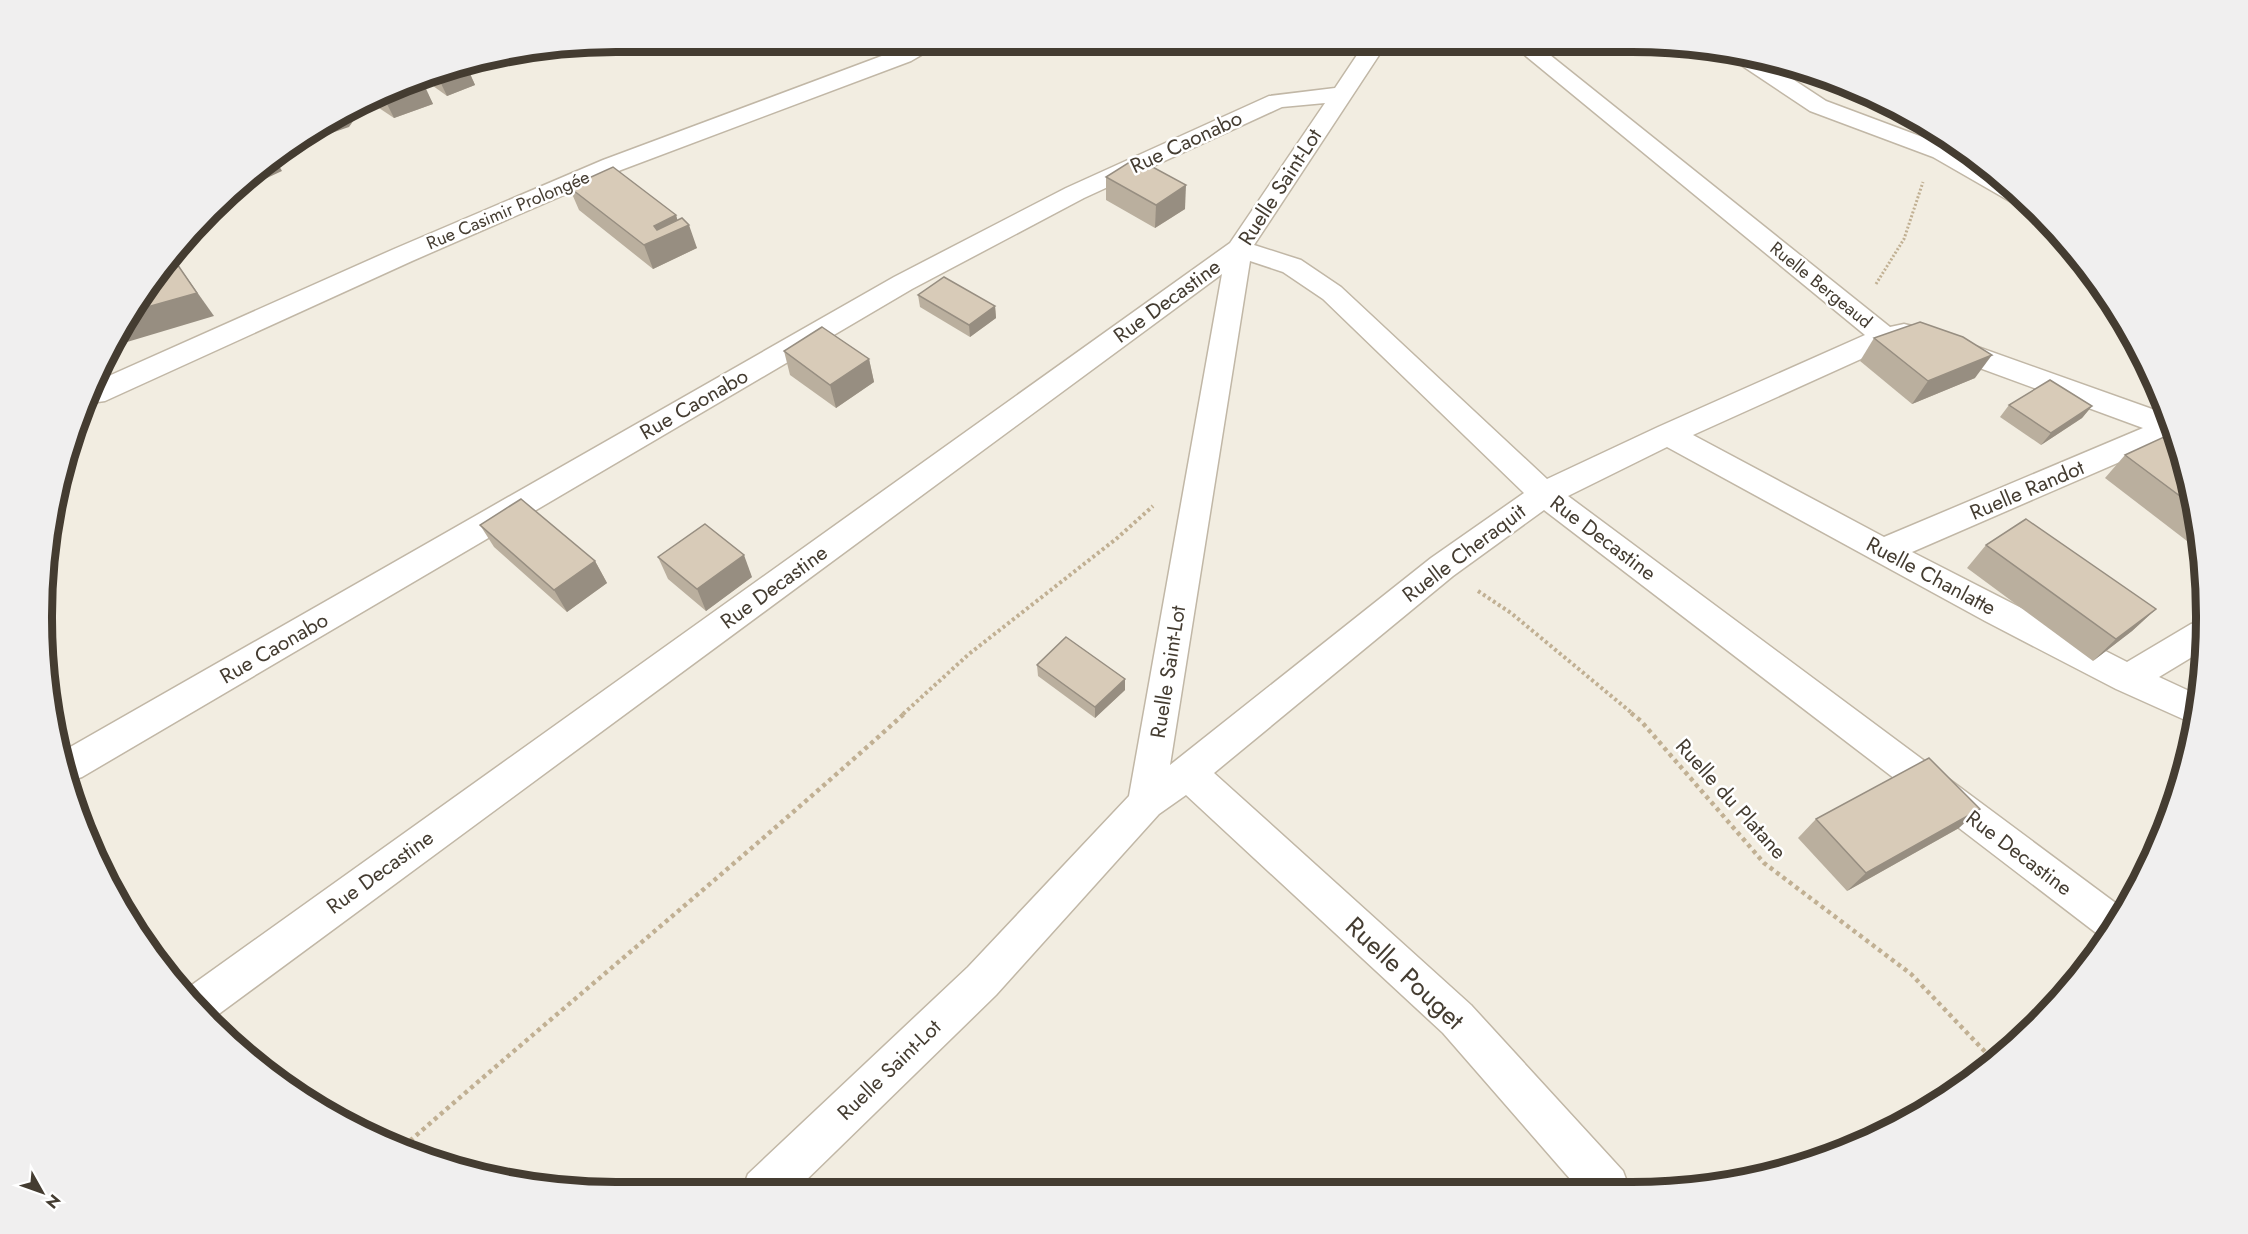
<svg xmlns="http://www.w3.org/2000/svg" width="2248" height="1234" font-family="Jost,sans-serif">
	<rect width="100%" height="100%" fill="#f2ede1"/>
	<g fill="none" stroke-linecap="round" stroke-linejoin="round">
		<defs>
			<g id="minor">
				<polygon points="911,42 938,42 935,47 911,61 621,170 412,261 105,401 91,403 102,379 394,249 603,160 895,51"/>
				<path d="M 1365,43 L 1387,43 L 1254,245 L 1301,260 L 1341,287 L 1547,479 L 1658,427 L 1865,335 L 1510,43 L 1535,43 L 1890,327 L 1904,324 L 1933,331 L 2166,414 L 2175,438 L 1912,552 L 2127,662 L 2191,624 L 2203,621 L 2202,651 L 2159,677 L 2200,696 L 2194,724 L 2116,689 L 1985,621 L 1667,447 L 1568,496 L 2125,910 L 2104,939 L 1544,510 L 1453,576 L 1214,773 L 1471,1005 L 1623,1171 L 1629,1187 L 1578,1188 L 1443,1033 L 1186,795 L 1159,814 L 996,995 L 796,1190 L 742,1190 L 748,1174 L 968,967 L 1129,796 L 1222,274 L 212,1019 L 185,996 L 182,992 L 1230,243 L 1325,103 L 1282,107 L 1084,198 L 912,289 L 82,777 L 73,780 L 65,750 L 894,277 L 1066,188 L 1269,96 L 1335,88 ZM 1250,261 L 1283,272 L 1323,299 L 1524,493 L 1431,558 L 1170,765 ZM 1904,342 L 1917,345 L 2143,428 L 1884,537 L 1693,435 L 1892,345 Z"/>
				<polygon points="1733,54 1762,59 1826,101 1949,147 1987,168 2010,184 2028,204 2013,203 1933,157 1810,111 1735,61 1732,56"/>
			</g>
		</defs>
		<use href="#minor" stroke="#c1b7a6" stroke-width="3"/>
		<polyline stroke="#c1b093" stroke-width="3" stroke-dasharray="2 2" stroke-linecap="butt" points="1876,284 1904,239 1923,182"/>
		<g stroke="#c1b093" stroke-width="4" stroke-dasharray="3 3" stroke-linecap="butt">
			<polyline points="1478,591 1511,613 1633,714"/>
			<polyline points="903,714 969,654 1116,539 1153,506"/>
		</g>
		<g stroke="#c1b093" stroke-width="4.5" stroke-dasharray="4 4" stroke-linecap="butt">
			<polyline points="1631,713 1641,721 1764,863 1911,974 1992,1059"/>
			<path d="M 404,1146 C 570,1001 741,861 905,713"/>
		</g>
		<use href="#minor" fill="#fff" fill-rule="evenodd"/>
	</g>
	<g fill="#baaf9e">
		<polygon points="556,52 531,62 524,57"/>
		<polygon points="467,67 475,85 447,96 422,78 432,73"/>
		<polygon points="420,79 433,104 394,118 373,104"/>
		<polygon points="1106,177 1185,209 1155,228 1106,200"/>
		<polygon points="569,187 676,215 677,220 697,248 653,269 579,210"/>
		<polygon points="918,295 995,306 996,318 970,337 920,307"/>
		<polygon points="1874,338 1975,378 1912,404 1860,361"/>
		<polygon points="784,351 869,359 874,382 836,408 790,375"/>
		<polygon points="2009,405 2092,406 2082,418 2041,445 2000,417"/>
		<polygon points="2125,455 2186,468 2200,551 2105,478"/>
		<polygon points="480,525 595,561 607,583 567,612 494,547"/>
		<polygon points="1986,545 2156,609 2132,631 2093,661 1967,568"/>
		<polygon points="658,557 752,577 706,611 668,579"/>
		<polygon points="1037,665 1125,690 1095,718 1038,676"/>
		<polygon points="1816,819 1959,828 1847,891 1798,838"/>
	</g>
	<g fill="#978e81">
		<polygon points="556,52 531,62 528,57"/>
		<polygon points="467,67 475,85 447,96 436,73 441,71"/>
		<polygon points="422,80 433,104 394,118 384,98 408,85"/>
		<polygon points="361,110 349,127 308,141 307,140"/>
		<polygon points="274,157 282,171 239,191 267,161"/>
		<polygon points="1186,185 1185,209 1155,228 1156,205"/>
		<polygon points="676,215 680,229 689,225 697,248 653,269 644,245 654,226"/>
		<polygon points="175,261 214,316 117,345 133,311"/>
		<polygon points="995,306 996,318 970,337 969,325"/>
		<polygon points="1992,355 1975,378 1912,404 1928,381"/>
		<polygon points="869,359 874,382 836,408 830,385"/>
		<polygon points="2092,406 2082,418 2041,445 2051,433"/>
		<polygon points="744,555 752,577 706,611 697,589"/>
		<polygon points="595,561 607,583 567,612 554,590"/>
		<polygon points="2156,609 2132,631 2093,661 2116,639"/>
		<polygon points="1125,679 1125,690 1095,718 1095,707"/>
		<polygon points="1980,809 1959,828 1847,891 1866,873"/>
	</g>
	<g fill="#d8cbb8" stroke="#978e81" stroke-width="1.5">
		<polygon points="420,79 422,80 408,85"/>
		<polygon points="1136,158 1186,185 1156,205 1106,177"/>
		<polygon points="613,167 676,215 654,226 657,230 682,218 689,225 644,245 569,187"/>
		<polygon points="175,261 197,293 133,311 139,298 172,262"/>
		<polygon points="944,277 995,306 969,325 918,295"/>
		<polygon points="1920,322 1963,337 1992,355 1928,381 1874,338"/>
		<polygon points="822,327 869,359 830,385 784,351"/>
		<polygon points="2050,380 2092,406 2051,433 2009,405"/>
		<polygon points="2166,436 2177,444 2186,468 2192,505 2125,455"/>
		<polygon points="521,499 595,561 554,590 480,525"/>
		<polygon points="2026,519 2156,609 2116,639 1986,545"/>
		<polygon points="705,524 744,555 697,589 658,557"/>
		<polygon points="1066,637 1125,679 1095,707 1037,665"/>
		<polygon points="1929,758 1980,809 1866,873 1816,819"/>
	</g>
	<g text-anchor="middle" stroke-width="5" stroke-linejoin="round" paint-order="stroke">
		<g font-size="18" fill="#443c31" stroke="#fff">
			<text transform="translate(508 210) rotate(-23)" y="6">Rue Casimir Prolongée</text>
			<text transform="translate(1821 285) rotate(39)" y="6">Ruelle Bergeaud</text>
		</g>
		<g font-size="21" fill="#443c31" stroke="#fff">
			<text transform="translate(1186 142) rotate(-25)" y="7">Rue Caonabo</text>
			<text transform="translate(1280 187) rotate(-57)" y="7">Ruelle Saint-Lot</text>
			<text transform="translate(1167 301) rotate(-36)" y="7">Rue Decastine</text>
			<text transform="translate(694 404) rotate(-30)" y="7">Rue Caonabo</text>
			<text transform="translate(2027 490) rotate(-23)" y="7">Ruelle Randot</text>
			<text transform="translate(1603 538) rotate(37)" y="7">Rue Decastine</text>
			<text transform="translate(1464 553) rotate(-37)" y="7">Ruelle Cheraquit</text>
			<text transform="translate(1931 576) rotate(28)" y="7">Ruelle Chanlatte</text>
			<text transform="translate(774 587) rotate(-36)" y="7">Rue Decastine</text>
			<text transform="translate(274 648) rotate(-30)" y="7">Rue Caonabo</text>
			<text transform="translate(1168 672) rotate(-81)" y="7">Ruelle Saint-Lot</text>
			<text transform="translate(1731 799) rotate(48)" y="7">Ruelle du Platane</text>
			<text transform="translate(2019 853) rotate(37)" y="7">Rue Decastine</text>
			<text transform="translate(380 872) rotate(-36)" y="7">Rue Decastine</text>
			<text transform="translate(889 1070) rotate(-44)" y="7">Ruelle Saint-Lot</text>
		</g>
		<g font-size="26" fill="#443c31" stroke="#fff">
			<text transform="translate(1405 973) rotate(43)" y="9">Ruelle Pouget</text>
		</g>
	</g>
	<path d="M0 0H2248V1234H0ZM616 52H1632A564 564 0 0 1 2196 616V618A564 564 0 0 1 1632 1182H616A564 564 0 0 1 52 618V616A564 564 0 0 1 616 52Z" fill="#f0efef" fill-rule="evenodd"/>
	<path fill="none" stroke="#443c31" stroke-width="8" d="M616 52H1632A564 564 0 0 1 2196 616V618A564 564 0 0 1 1632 1182H616A564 564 0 0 1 52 618V616A564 564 0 0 1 616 52Z"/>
	<g transform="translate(42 1192) rotate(130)" stroke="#ffffff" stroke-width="4.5" paint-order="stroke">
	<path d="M0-4.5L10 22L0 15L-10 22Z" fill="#443c31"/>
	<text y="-9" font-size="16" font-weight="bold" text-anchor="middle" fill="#443c31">N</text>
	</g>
</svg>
